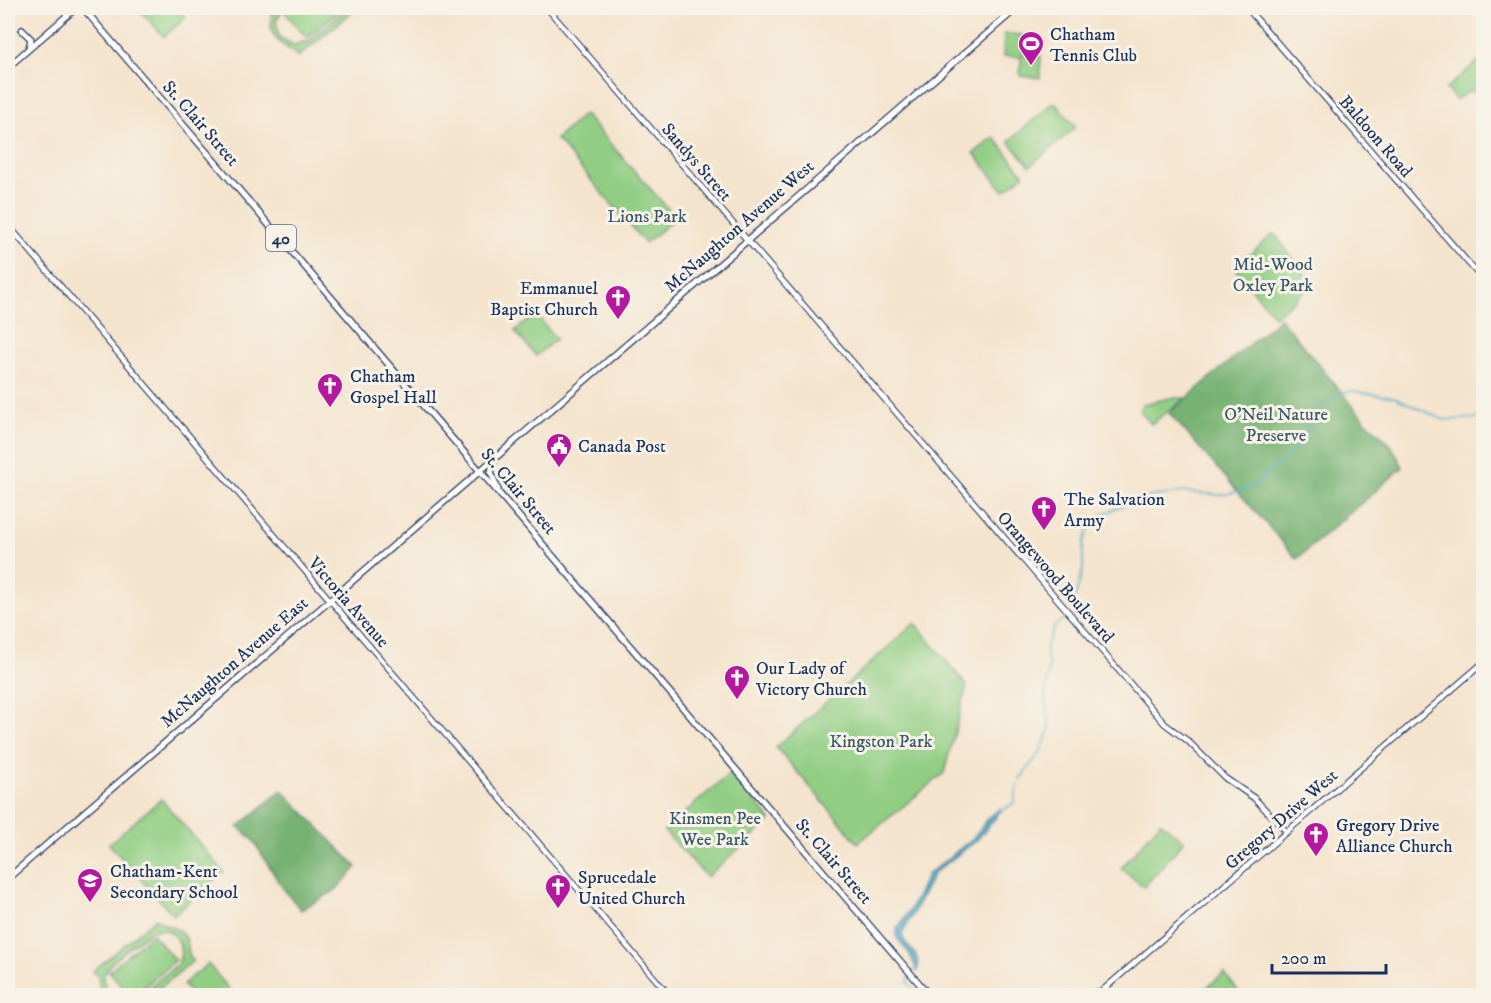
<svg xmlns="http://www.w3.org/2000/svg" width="1491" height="1003" font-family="'IM FELL DW Pica',serif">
	<rect width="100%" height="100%" fill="#f7f3e8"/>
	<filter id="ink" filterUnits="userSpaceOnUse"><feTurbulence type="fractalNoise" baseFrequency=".0167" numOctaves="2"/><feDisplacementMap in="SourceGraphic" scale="12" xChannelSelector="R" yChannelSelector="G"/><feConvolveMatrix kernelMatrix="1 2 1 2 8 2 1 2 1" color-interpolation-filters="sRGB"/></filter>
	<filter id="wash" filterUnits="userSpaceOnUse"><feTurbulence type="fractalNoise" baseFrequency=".008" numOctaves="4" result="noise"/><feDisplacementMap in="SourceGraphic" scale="24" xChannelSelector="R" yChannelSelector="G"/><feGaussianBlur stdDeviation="1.35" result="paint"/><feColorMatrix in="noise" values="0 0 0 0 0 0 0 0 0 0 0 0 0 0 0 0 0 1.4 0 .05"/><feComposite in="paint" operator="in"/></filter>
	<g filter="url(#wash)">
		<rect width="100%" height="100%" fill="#f4e4cd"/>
		<g fill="#91ce83" stroke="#567e70" stroke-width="1.5">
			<polygon points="138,8 179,8 186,17 164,37"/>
			<path d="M 276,8 L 284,8 L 276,20 L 279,37 L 294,45 L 310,40 L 347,8 L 357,8 L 298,57 C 290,48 277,44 272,32 C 270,25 273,18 271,12 Z"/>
			<polygon points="288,8 342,8 307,38 284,11"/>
			<polygon points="1004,34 1023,35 1022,54 1041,56 1040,78 1020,76 1021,57 1003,56"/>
			<polygon points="1483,57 1483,105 1471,90 1456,100 1446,89"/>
			<polygon points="1054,102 1076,127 1030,166 1009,141"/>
			<polygon points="584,114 676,218 645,243 556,139"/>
			<polygon points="994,137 1024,175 1004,191 974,153"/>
			<polygon points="1274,233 1312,285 1275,317 1235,268"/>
			<polygon points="535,314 556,339 536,356 515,331"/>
			<polygon points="1170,398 1186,398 1151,424 1139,410 1143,404"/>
			<polygon points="915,623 967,686 944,773 858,843 776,747"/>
			<polygon points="730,773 771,820 707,877 664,831"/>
			<polygon points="161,799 224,872 173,915 109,844"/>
			<polygon points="1161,822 1184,841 1144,887 1121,868"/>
			<path d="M 156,918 C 164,927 177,925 185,937 C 190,945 186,953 193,961 L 151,995 L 140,995 L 178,964 C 186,948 176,926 155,930 C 146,932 112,961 107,969 C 101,977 104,988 110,995 L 101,995 L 98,976 L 92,972 Z"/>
			<polygon points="152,934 175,960 135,995 130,995 109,971"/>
			<polygon points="208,964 234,995 192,995 183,984"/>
			<polygon points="1224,973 1239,992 1235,995 1198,995"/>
		</g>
		<g fill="#74b171" stroke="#487068" stroke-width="1.5">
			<polygon points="1280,318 1363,418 1391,445 1403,467 1297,559 1169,413"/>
			<polygon points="282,790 357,867 336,890 301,910 282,887 253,840 238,827"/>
		</g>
		<path fill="#42a7c2" stroke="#2e6b90" stroke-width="1.5" d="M 1000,809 L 997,816 L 976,841 L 934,873 L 902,935 C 905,949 924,954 917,971 L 909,953 L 896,937 L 897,929 L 911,908 L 927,875 L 973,838 L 990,816 Z"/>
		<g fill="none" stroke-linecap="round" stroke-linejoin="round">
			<g stroke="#42a7c2" stroke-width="1.5">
				<polyline points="1073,605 1083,569 1083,544 1089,528 1103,514 1142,498 1184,492 1220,495 1242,491 1258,483 1299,445 1323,405 1338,393 1352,391 1394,397 1444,420 1484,418"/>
				<polyline points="1020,779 1040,752 1049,733 1049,717 1045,694 1049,665 1045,649 1054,627 1066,617"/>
				<polyline points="997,814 1014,803 1018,784"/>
				<polyline points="916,968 907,981 918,996"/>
			</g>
		</g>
	</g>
	<g filter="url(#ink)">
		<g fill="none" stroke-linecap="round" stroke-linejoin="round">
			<defs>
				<g id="tertiary">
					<polyline points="547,8 1165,724 1188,741 1225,778 1254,798 1287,832"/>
					<polyline points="1247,8 1484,281"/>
					<polyline points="8,225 670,996"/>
					<polyline points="1096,996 1484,662"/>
				</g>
				<g id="secondary">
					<polyline points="495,456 491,472 498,490"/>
					<polyline points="8,878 1017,8"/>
				</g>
				<g id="primary">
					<polyline points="83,8 930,996"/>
					<polyline points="22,30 31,39 29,48"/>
					<polyline points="8,67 76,8"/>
				</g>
			</defs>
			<use href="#tertiary" stroke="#3c4a6f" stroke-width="7"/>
			<use href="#secondary" stroke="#3c4a6f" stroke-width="8"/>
			<use href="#primary" stroke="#3c4a6f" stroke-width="8"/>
			<use href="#tertiary" stroke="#fff" stroke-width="4.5"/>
			<use href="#secondary" stroke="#fff" stroke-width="5"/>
			<use href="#primary" stroke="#fff" stroke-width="5"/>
		</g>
	</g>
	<defs>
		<symbol id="stadium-pin" viewBox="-11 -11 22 30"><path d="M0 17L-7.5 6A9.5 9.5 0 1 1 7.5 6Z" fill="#b5179e" stroke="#f7f3e8"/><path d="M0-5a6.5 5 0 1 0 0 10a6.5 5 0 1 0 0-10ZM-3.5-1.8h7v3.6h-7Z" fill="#fff"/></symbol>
		<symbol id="church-pin" viewBox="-11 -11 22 30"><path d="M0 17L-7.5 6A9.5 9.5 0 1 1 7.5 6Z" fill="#b5179e" stroke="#f7f3e8"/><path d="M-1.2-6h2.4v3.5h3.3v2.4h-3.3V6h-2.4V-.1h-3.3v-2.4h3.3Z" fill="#fff"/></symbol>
		<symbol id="civic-pin" viewBox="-11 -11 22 30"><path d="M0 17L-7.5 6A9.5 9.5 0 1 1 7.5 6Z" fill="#b5179e" stroke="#f7f3e8"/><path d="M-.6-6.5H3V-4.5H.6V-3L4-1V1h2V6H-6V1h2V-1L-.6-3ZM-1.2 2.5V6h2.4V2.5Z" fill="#fff"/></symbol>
		<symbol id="school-pin" viewBox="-11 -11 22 30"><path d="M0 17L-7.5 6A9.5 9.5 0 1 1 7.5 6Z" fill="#b5179e" stroke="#f7f3e8"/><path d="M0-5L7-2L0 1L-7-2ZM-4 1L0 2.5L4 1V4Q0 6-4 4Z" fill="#fff"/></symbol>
	</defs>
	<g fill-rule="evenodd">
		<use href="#stadium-pin" x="1016" y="29" width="30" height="40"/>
		<use href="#church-pin" x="603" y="283" width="30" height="40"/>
		<use href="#church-pin" x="315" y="371" width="30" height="40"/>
		<use href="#civic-pin" x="544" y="431" width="30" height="40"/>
		<use href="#church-pin" x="1029" y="494" width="30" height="40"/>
		<use href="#church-pin" x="722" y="663" width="30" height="40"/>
		<use href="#church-pin" x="1301" y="820" width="30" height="40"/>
		<use href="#school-pin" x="75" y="866" width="30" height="40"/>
		<use href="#church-pin" x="543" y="872" width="30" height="40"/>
	</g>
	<g text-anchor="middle" stroke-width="6" stroke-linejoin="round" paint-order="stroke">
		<rect fill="#f7f3e8" stroke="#5d6a87" stroke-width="1.5" x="266" y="225" width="30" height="26" rx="4.5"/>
		<g font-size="16" font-weight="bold" fill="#1b2f5e">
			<text x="281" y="244">40</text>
		</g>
		<g font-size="18" fill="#1b2f5e" stroke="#f7f3e8" text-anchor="start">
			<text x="1050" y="40">Chatham<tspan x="1050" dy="21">Tennis Club</tspan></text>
			<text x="598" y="294" text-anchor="end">Emmanuel<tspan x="598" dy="21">Baptist Church</tspan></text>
			<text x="350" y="382">Chatham<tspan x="350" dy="21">Gospel Hall</tspan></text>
			<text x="578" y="452">Canada Post</text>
			<text x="1064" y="505">The Salvation<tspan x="1064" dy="21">Army</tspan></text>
			<text x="756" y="674">Our Lady of<tspan x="756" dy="21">Victory Church</tspan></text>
			<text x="1336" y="831">Gregory Drive<tspan x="1336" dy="21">Alliance Church</tspan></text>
			<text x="110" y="877">Chatham-Kent<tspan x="110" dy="21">Secondary School</tspan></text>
			<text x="578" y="883">Sprucedale<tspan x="578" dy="21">United Church</tspan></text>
		</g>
		<g font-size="18" fill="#1b2f5e" stroke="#f7f3e8">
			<text transform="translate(201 123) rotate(49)" y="6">St. Clair Street</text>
			<text transform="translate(1376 136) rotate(49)" y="6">Baldoon Road</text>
			<text transform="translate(697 162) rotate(49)" y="6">Sandys Street</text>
			<text transform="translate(739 226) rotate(-41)" y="6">McNaughton Avenue West</text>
			<text transform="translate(519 491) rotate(50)" y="6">St. Clair Street</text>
			<text transform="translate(1056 577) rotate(49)" y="6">Orangewood Boulevard</text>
			<text transform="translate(349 602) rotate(49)" y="6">Victoria Avenue</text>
			<text transform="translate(234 662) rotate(-41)" y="6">McNaughton Avenue East</text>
			<text transform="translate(1281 819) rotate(-41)" y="6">Gregory Drive West</text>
			<text transform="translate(834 861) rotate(49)" y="6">St. Clair Street</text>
		</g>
		<g font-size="18" fill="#385767" stroke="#f7f3e8">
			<text x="647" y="222">Lions Park</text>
			<text x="1273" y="270">Mid-Wood<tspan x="1273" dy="21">Oxley Park</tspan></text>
			<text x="1276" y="420">O'Neil Nature<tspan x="1276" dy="21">Preserve</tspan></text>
			<text x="881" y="747">Kingston Park</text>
			<text x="715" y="824">Kinsmen Pee<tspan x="715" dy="21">Wee Park</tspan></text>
		</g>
	</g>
	<rect width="1491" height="1003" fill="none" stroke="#f7f3e8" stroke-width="30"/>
	<path d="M1272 964v9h114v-9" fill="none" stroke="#1b2f5e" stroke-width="3"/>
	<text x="1281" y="964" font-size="18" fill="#1b2f5e" stroke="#f7f3e8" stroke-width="4.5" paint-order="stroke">200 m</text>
</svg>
